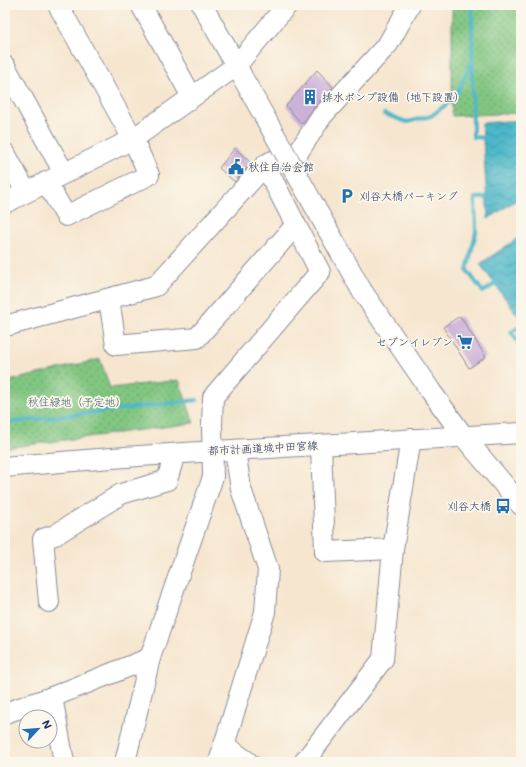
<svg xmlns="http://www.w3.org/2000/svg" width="526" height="767" font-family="Mali,'Klee One',sans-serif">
	<defs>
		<pattern id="grass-dots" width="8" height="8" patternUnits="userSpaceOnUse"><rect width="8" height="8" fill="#81c681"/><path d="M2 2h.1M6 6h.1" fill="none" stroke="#69a16d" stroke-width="1.8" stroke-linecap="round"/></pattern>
		<pattern id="water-waves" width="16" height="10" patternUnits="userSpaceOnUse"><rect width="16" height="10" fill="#4cb7c9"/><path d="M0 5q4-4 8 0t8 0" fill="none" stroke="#3e95a6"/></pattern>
	</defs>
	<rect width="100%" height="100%" fill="#fbf7ec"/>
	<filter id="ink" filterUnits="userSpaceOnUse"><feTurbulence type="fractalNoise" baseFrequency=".025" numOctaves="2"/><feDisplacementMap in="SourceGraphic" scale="8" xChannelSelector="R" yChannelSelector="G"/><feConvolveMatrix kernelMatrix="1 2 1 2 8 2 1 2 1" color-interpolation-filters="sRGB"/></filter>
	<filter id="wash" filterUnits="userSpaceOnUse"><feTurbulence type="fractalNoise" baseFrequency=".012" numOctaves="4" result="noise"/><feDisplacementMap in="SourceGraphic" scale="16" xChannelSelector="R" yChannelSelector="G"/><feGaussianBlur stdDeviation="0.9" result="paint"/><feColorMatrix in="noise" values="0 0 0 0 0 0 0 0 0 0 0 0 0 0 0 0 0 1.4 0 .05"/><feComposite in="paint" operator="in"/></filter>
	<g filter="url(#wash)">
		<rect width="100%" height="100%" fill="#f6e6cf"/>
		<g fill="url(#grass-dots)" stroke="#4e7a70">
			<polygon points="452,5 521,5 521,113 452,116"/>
			<polygon points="100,359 110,388 179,380 194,423 5,448 5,382"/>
		</g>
		<g fill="url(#water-waves)" stroke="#347394">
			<polygon points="521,120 521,197 488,219 482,123"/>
			<polygon points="521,236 521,320 480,264"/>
		</g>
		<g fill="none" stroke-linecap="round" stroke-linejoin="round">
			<g stroke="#4cb7c9" stroke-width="4">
				<polyline points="470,5 472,10 473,137 488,138"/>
				<polyline points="384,114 407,122 431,116 455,98 471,63"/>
				<polyline points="492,197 475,198 476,232 467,270 483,292 498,282"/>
				<polyline points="521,326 511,332 521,346"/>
				<polyline points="5,423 197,400"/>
			</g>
		</g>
		<g id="blocks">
			<g fill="#cbb0d8">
				<polygon points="317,70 333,87 314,108 302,124 286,106"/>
				<polygon points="235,148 251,163 235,182 219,168"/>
				<polygon points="460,316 486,357 469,368 443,327"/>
			</g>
		</g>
	</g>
	<g filter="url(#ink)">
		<use href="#blocks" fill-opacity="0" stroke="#888a96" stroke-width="1"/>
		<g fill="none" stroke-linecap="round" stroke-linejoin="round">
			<defs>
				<g id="minor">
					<polyline points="141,5 192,97"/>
					<polyline points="202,5 242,76"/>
					<polyline points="5,66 64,173"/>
					<polyline points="5,153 26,192"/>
					<polyline points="270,162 299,151 322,116 388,44 410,5"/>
					<polyline points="46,182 66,216 149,175 133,139 58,5"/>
					<polyline points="5,203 133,139 236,66 287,5"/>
					<polyline points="362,291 430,390 464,437 521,505"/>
					<polyline points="109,299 116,345 197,338 295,226"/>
					<polyline points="5,326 156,286 265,165 320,272 213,397 212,425 213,477 150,658 125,762"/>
					<polyline points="321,445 325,552 393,549"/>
					<path d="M 5,467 C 177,451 349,444 521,433"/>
					<polyline points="49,602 43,539 55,535 121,494 167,480 175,454"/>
					<polyline points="52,697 64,762"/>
					<polyline points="5,713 52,697 150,658"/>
					<polyline points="224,745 265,612 268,569 241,489 235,450"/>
					<polyline points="219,762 224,745 248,762"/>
					<polyline points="304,762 383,659 393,549 411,439"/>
				</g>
			</defs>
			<use href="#minor" stroke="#888a96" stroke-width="22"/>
			<use href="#minor" stroke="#fff" stroke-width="20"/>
			<defs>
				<polyline id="minor-bridge" points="244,80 362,291"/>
			</defs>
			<use href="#minor-bridge" stroke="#888a96" stroke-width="22" stroke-linecap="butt"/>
			<use href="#minor-bridge" stroke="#fff" stroke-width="20"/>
		</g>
	</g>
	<defs>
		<symbol id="building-bare" viewBox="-9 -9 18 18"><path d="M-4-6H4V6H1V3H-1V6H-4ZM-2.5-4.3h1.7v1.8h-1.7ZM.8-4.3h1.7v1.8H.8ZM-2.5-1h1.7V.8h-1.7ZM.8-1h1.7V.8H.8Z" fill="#1f6fb2" stroke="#fbf7ec" stroke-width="2.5" paint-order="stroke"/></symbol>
		<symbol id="civic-bare" viewBox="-9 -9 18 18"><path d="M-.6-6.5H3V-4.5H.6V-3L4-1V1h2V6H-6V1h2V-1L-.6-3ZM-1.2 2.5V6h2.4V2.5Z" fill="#1f6fb2" stroke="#fbf7ec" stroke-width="2.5" paint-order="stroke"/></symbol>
		<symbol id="parking-bare" viewBox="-9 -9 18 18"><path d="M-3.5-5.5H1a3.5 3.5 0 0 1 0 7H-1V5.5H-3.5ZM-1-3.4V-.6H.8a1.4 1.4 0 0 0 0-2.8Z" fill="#1f6fb2" stroke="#fbf7ec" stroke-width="2.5" paint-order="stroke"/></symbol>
		<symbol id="supermarket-bare" viewBox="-9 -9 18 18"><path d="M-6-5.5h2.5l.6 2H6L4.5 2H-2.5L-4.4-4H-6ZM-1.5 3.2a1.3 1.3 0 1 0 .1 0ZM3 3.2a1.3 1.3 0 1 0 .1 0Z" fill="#1f6fb2" stroke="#fbf7ec" stroke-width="2.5" paint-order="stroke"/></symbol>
		<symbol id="bus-bare" viewBox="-9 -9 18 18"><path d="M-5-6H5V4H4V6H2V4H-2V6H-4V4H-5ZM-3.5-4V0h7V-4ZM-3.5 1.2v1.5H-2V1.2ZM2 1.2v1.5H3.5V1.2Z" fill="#1f6fb2" stroke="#fbf7ec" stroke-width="2.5" paint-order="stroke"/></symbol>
	</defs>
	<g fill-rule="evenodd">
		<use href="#building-bare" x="299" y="86" width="22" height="22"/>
		<use href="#civic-bare" x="225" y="156" width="22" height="22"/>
		<use href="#parking-bare" x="336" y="185" width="22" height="22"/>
		<use href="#supermarket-bare" x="454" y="331" width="22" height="22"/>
		<use href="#bus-bare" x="492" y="495" width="22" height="22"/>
	</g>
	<g text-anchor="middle" stroke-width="3.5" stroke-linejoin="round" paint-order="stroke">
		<g font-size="11" fill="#1b2f5e" stroke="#fbf7ec" text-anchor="start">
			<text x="322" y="101">排水ポンプ設備（地下設置）</text>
			<text x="248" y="171">秋住自治会館</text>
			<text x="359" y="200">刈谷大橋パーキング</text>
			<text x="453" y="346" text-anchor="end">セブンイレブン</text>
			<text x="491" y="510" text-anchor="end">刈谷大橋</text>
		</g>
		<g font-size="11" fill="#3a5c68" stroke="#fbf7ec">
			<text x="77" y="406">秋住緑地（予定地）</text>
		</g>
		<g font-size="11" fill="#1b2f5e" stroke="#fbf7ec">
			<text transform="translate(263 448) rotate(-3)" y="4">都市計画道城中田宮線</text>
		</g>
	</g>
	<rect width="526" height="767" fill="none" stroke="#fbf7ec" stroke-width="20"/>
	<g transform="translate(38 729) rotate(64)"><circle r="19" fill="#fbf7ec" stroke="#a1a7b3"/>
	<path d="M0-3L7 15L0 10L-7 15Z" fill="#1f6fb2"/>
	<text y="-6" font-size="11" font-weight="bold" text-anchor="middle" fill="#1b2f5e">N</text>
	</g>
</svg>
